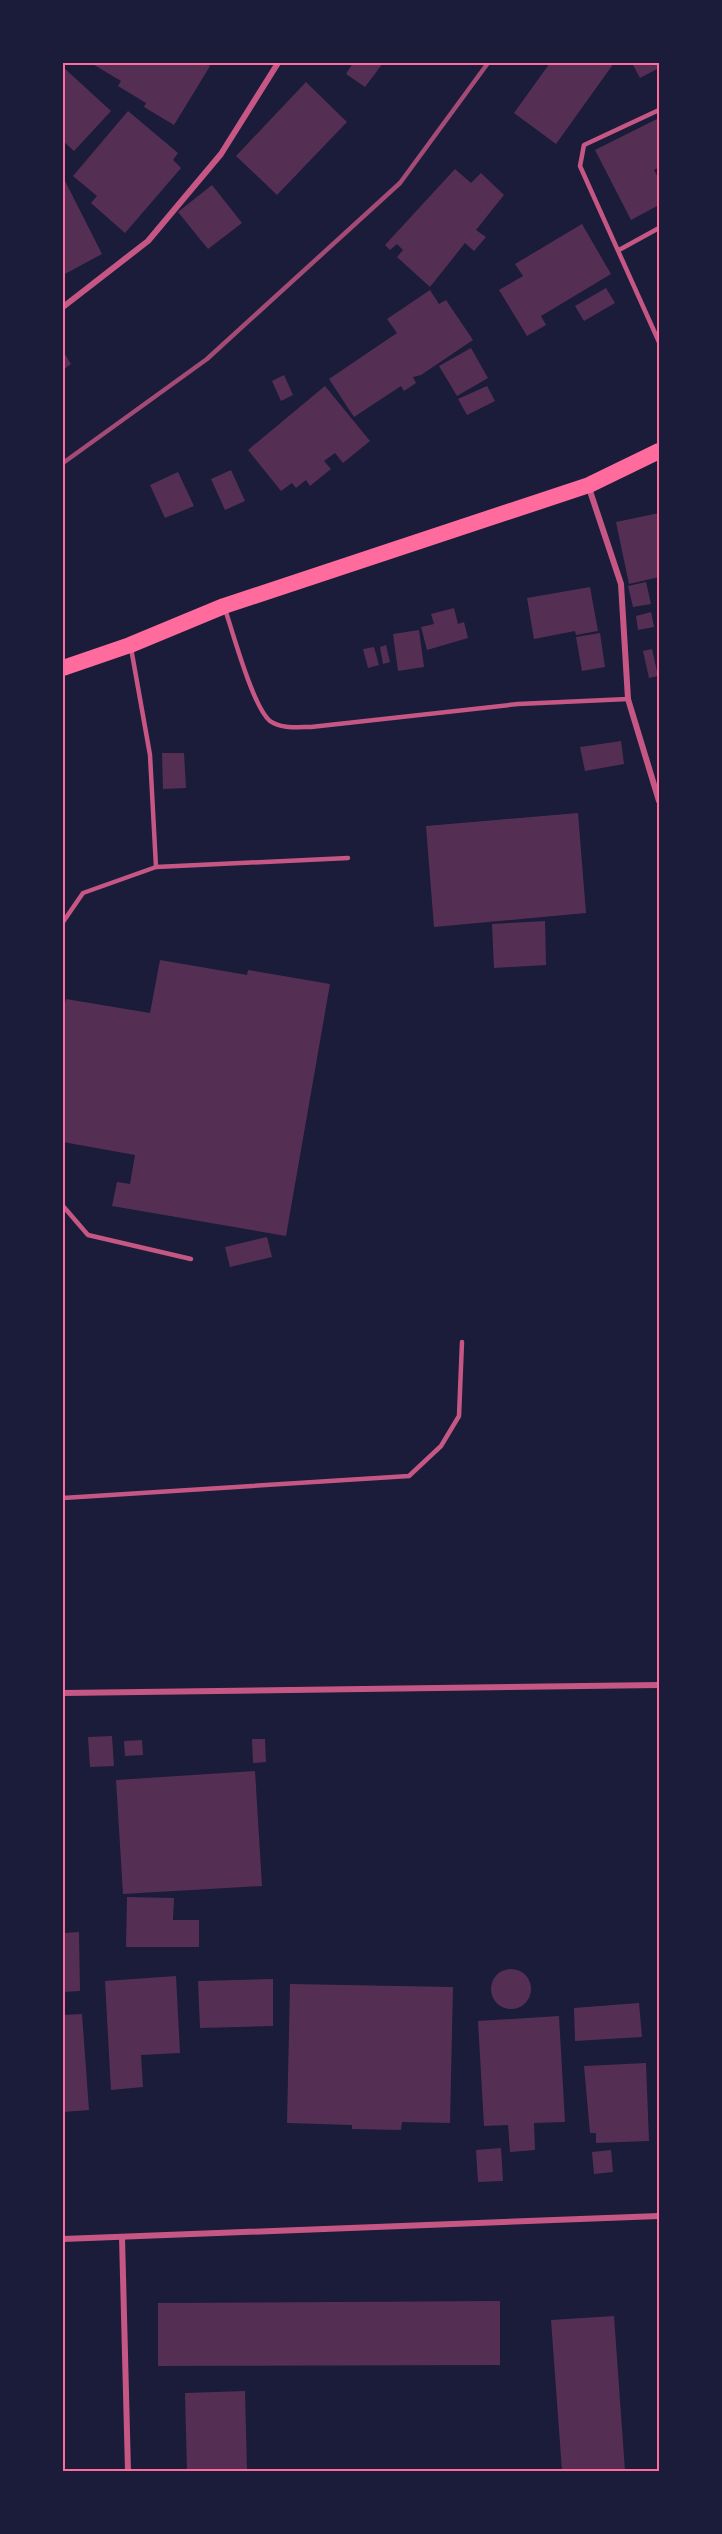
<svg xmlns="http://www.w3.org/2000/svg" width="722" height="2534" font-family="'Varela Round',sans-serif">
	<rect width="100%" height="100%" fill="#1b1b3a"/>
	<g fill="#542f53">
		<polygon points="91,63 206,63 210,66 174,125 144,107 146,103 118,86 121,81"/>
		<polygon points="353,63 383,63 365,87 346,74"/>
		<polygon points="550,63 614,63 556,144 514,113"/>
		<polygon points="632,63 659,63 659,68 640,78"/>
		<polygon points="63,67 111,111 74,151 63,141"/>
		<polygon points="306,82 347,122 277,195 236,156"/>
		<polygon points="128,111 178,153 173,160 181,168 125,233 91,203 97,196 73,176"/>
		<polygon points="659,118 659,167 654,170 659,179 659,205 631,220 595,150"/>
		<polygon points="455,169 471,183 481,173 504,195 476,230 486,237 474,251 465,243 430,287 397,257 403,250 397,244 390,250 385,245"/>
		<polygon points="63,177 102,254 63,275"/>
		<polygon points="212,185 242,223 208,249 178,212"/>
		<polygon points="582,224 611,274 541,316 546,325 527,336 499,290 523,276 515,264"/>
		<polygon points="606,288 615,303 584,321 575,306"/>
		<polygon points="430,290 439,304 446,300 473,340 421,375 413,377 416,383 404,391 401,386 354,417 329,379 397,333 387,319"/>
		<polygon points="471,348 488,378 457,396 439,366"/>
		<polygon points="63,351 71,364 63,370"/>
		<polygon points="284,375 293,395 281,401 272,381"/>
		<polygon points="325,386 370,441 343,463 335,453 324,461 331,469 310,486 306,480 296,488 292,483 281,491 248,450"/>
		<polygon points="487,386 495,401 467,415 458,399"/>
		<polygon points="231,470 245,501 225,510 211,479"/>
		<polygon points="178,472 194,506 165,518 150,485"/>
		<polygon points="659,513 659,577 629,584 616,522"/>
		<polygon points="646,582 651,604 633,607 628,586"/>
		<polygon points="590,587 598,631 576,635 575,631 534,639 527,598"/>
		<polygon points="454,608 458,624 464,622 468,638 427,650 421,627 434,624 431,614"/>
		<polygon points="651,612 654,627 638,630 636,616"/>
		<polygon points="419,630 424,667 398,671 393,634"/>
		<polygon points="600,633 605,667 582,671 576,637"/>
		<polygon points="386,645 390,662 383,664 380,647"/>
		<polygon points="374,647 379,665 368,668 363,649"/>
		<polygon points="652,649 658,676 649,678 643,651"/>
		<polygon points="621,741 624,764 585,771 580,747"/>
		<polygon points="162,753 184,753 186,788 163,789"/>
		<polygon points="578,813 586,913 434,927 426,826"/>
		<polygon points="545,921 546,965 494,968 492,924"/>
		<polygon points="160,960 247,975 248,970 330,984 286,1236 112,1206 117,1182 130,1184 135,1155 63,1142 63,1014 66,999 150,1013"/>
		<polygon points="267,1237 272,1257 230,1267 225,1247"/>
		<polygon points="112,1736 114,1766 90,1767 88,1737"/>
		<polygon points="252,1739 265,1739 266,1762 253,1763"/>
		<polygon points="142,1740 143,1755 125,1756 124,1741"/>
		<polygon points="255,1771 262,1886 123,1894 116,1780"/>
		<polygon points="127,1897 174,1898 173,1920 199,1920 199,1947 126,1947"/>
		<polygon points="79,1932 80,1991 63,1992 63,1933"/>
		<circle cx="511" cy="1989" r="20"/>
		<polygon points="176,1976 180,2053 141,2055 143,2087 111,2090 105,1981"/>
		<polygon points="273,1979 273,2026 200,2028 198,1981"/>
		<polygon points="290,1984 453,1987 450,2123 402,2122 401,2130 352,2129 352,2125 287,2123"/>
		<polygon points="639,2003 642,2037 575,2041 574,2008"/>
		<polygon points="82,2014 89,2110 63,2112 63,2015"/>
		<polygon points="559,2016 565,2122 534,2123 535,2150 510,2152 508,2125 484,2126 478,2021"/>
		<polygon points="646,2063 649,2141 596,2143 596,2133 590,2133 584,2066"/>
		<polygon points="501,2148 503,2181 478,2182 476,2150"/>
		<polygon points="611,2150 613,2172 594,2174 592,2152"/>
		<polygon points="500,2301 500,2365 158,2366 158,2303"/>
		<polygon points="614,2316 625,2471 562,2471 551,2320"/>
		<polygon points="245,2391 247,2471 187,2471 185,2393"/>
	</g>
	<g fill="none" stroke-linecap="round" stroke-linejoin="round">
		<g stroke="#c65784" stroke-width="4.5">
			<polyline points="659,110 584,145 580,166 659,342"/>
			<polyline points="619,250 659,228"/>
			<path d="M 225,609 C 233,633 253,707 270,721 C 281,729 298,727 311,727 L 518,704 L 628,699"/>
			<polyline points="131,648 150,755 156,867"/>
			<polyline points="63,922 83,893 156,867 348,858"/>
			<polyline points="63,1206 88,1235 191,1259"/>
			<polyline points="63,1498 409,1476 441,1446 459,1416 462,1342"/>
		</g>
		<g stroke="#c65784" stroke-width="6">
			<polyline points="63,307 148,241 221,154 278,63"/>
			<polyline points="589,488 621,584 628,699 659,801"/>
			<polyline points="63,1693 659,1685"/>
			<polyline points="122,2237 128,2471"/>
			<polyline points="63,2239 659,2216"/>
		</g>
		<polyline stroke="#ff6b9d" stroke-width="16" points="63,668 130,645 224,606 589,485 659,451"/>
		<polyline stroke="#a44b75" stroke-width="4.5" points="63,463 207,359 400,183 488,63"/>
	</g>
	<rect width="722" height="2534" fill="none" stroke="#1b1b3a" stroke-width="129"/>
	<rect x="64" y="64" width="594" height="2406" fill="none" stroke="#ff6b9d" stroke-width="2"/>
</svg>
